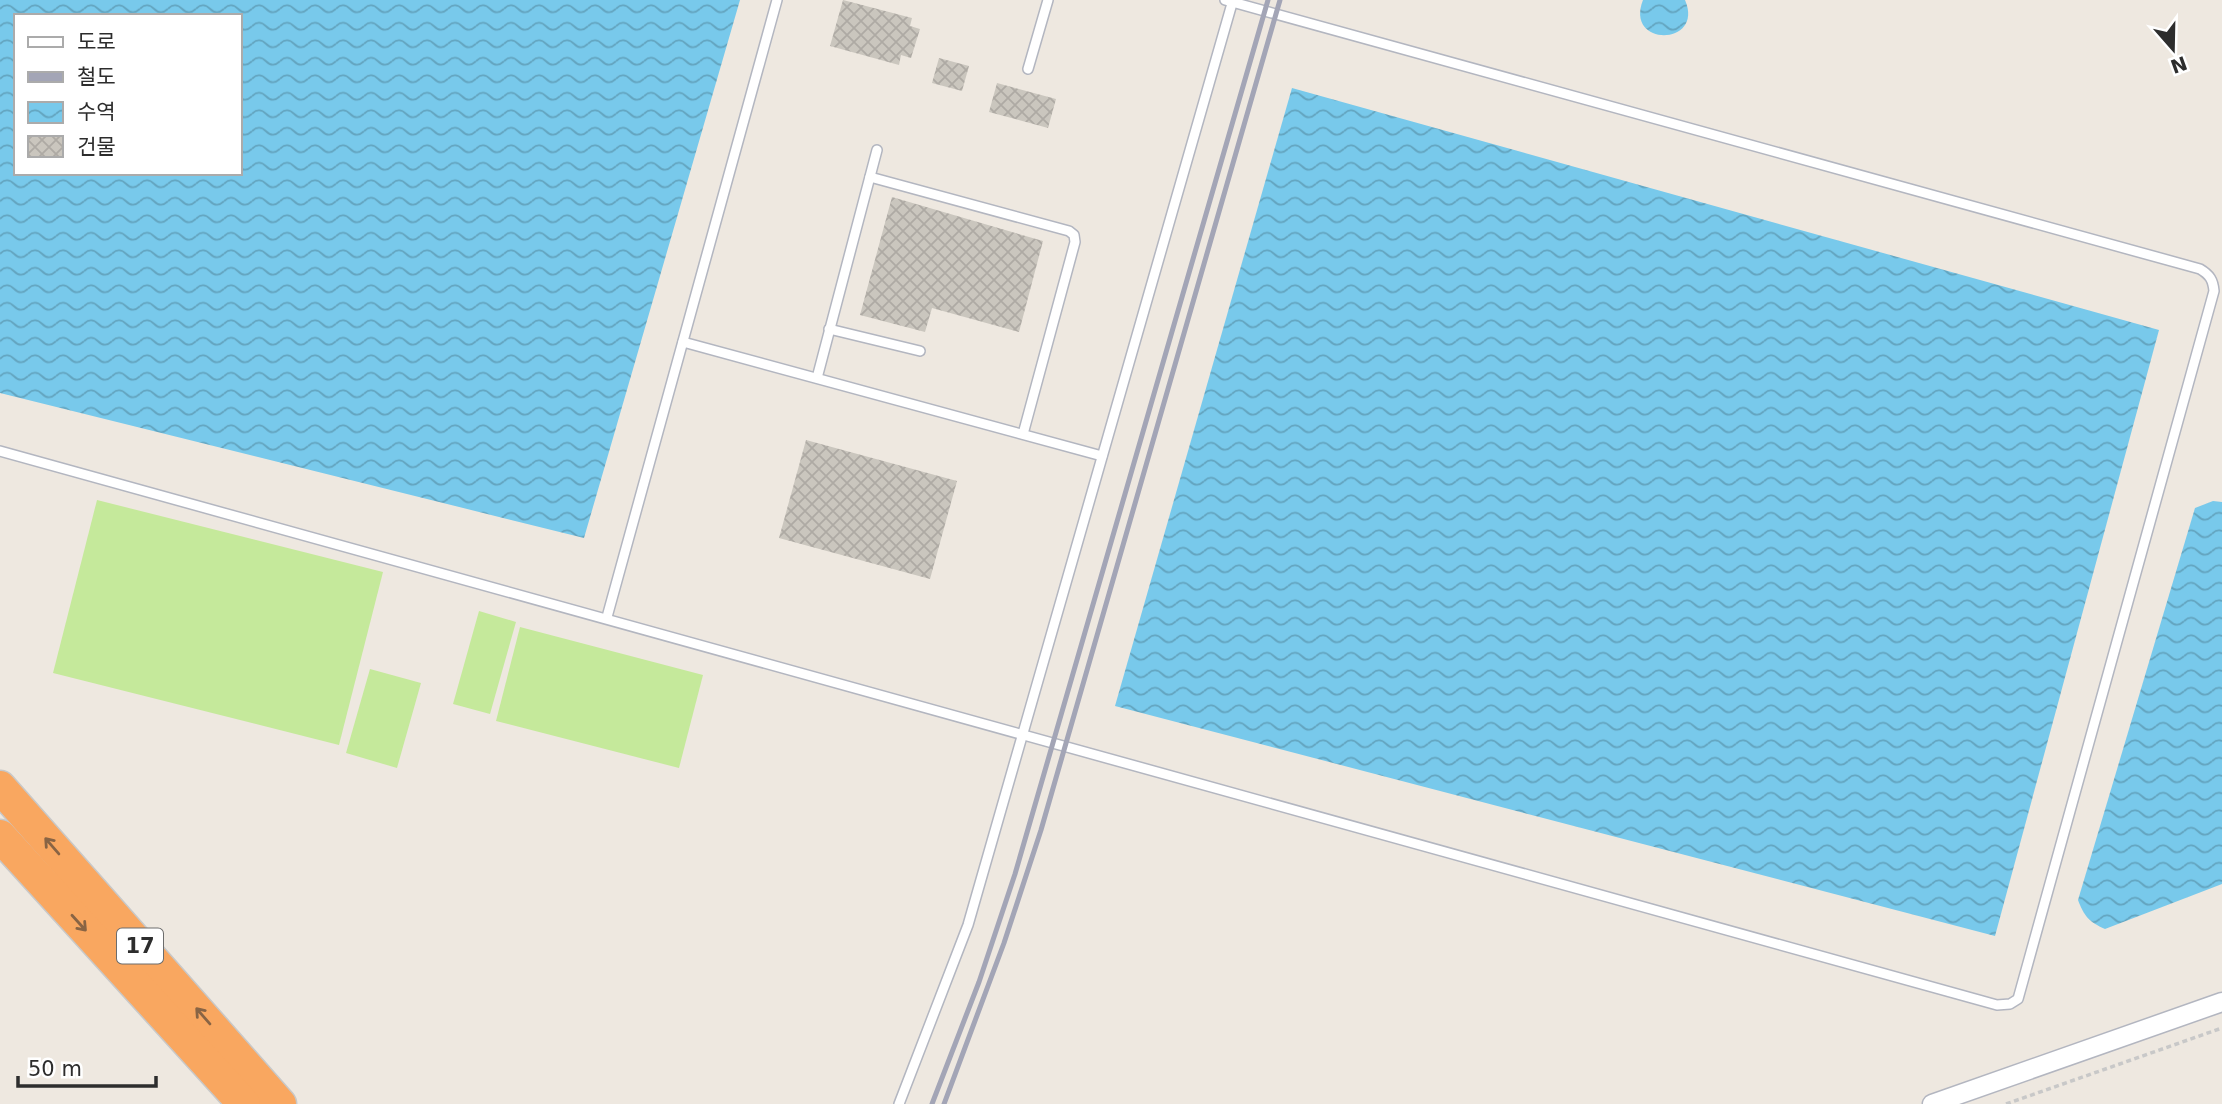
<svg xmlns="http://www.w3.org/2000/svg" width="2222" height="1104" font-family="'DejaVu Sans','Noto Sans KR',sans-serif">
	<defs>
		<pattern id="water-waves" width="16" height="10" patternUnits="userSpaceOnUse" patternTransform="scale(1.75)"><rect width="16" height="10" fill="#78c9eb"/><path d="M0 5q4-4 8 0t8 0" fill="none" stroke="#63a4bf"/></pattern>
		<pattern id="building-cross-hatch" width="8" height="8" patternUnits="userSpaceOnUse" patternTransform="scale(1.75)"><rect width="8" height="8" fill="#cac6be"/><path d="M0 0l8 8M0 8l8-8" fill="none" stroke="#aeaaa4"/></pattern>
	</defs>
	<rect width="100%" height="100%" fill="#eee8e0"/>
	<g fill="#c5e99b">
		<polygon points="97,500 383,572 339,745 53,673"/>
		<polygon points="479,611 516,622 490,714 453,704"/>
		<polygon points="520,627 703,675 679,768 496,721"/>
		<polygon points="370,669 421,683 397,768 346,753"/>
	</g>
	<g fill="url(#water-waves)" fill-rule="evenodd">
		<path d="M 0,0 L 740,0 L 584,538 L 0,393 ZM 16,16 L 240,16 L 240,173 L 16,173 Z"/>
		<path d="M 1643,0 L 1685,0 C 1705,46 1624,48 1643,0 Z"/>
		<polygon points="1292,88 2159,330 1995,936 1115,706"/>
		<path d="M 2213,501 L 2222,502 L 2222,884 L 2105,929 C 2089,922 2084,916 2078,900 L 2195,508 Z"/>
	</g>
	<g fill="url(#building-cross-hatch)">
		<polygon points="843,0 912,18 910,26 920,29 911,58 901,55 899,65 830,46"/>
		<polygon points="939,58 969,66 962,91 932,83"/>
		<polygon points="997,83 1056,99 1048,128 989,112"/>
		<polygon points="892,197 1043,241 1019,332 932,308 925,332 860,315"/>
		<polygon points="806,440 957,481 930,579 779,538"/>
	</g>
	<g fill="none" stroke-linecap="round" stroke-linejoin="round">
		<defs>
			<g id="lane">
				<polyline points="1028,69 1048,0"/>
				<polyline points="870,177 1069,231 1074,235 1075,242 1023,434"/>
				<polyline points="829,329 920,351"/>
				<polyline points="683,342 1102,456"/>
				<polyline points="817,378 877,150"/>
				<path d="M 0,451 C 667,633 1332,821 1997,1005 L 2010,1004 L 2018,999 L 2214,291 C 2213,280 2210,275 2200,269 L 1225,0"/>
				<polyline points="607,617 777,0"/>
				<polyline points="899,1104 968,925 1233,0"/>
			</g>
			<polyline id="street" points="1932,1104 2222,1002"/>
			<g id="highway">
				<polyline points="0,787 280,1104"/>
				<polyline points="0,836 244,1104"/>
			</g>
		</defs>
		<use href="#lane" stroke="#b3b6c0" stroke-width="12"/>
		<use href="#street" stroke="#b3b6c0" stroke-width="21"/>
		<use href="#highway" stroke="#c8c8c8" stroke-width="35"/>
		<polyline stroke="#c8c8c8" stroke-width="3.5" stroke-dasharray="5 3.5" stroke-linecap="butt" points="2006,1104 2222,1028"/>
		<use href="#lane" stroke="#fff" stroke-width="9"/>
		<use href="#street" stroke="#fff" stroke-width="18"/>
		<use href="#highway" stroke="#f9a760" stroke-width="32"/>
		<g stroke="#a3a5b6" stroke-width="5">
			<polyline points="932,1104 979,982 1015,874 1268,0"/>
			<polyline points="944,1104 1004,943 1041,830 1280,0"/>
		</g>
	</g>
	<defs><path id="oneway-shaft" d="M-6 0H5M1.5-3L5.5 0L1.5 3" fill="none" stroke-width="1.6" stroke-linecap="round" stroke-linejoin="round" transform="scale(1.75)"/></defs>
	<g stroke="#896444">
		<use href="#oneway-shaft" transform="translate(52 846) rotate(-131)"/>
		<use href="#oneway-shaft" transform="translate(79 923) rotate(48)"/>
		<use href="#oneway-shaft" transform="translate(203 1016) rotate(-131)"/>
	</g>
	<g text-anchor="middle" stroke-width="7" stroke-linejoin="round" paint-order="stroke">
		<rect fill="#fff" stroke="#6c6c6c" stroke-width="2" x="117" y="928.5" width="46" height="35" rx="5"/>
		<g font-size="21" font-weight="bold" fill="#2d2d2d">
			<text x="140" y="953">17</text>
		</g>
	</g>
	<rect x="14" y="14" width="228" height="161" fill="#ffffff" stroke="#ababab" stroke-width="2"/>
	<rect x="28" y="37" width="35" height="10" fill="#ffffff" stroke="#ababab" stroke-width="2"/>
	<text x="77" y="49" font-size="21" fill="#2d2d2d">도로</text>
	<rect x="28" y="72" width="35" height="10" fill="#a3a5b6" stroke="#ababab" stroke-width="2"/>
	<text x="77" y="84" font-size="21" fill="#2d2d2d">철도</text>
	<rect x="28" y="102" width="35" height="21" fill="url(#water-waves)" stroke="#ababab" stroke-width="2"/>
	<text x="77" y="119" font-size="21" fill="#2d2d2d">수역</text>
	<rect x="28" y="136" width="35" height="21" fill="url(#building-cross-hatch)" stroke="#ababab" stroke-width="2"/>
	<text x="77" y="154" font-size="21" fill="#2d2d2d">건물</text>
	<g transform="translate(2173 49) rotate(160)" stroke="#ffffff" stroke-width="5" paint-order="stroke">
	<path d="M0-5L12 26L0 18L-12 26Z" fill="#2d2d2d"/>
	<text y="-10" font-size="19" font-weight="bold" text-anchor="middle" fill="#2d2d2d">N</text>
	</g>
	<path d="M18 1076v10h138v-10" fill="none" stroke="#2d2d2d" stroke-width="3.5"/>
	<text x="28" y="1076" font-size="21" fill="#2d2d2d" stroke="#ffffff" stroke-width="5" paint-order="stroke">50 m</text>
</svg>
